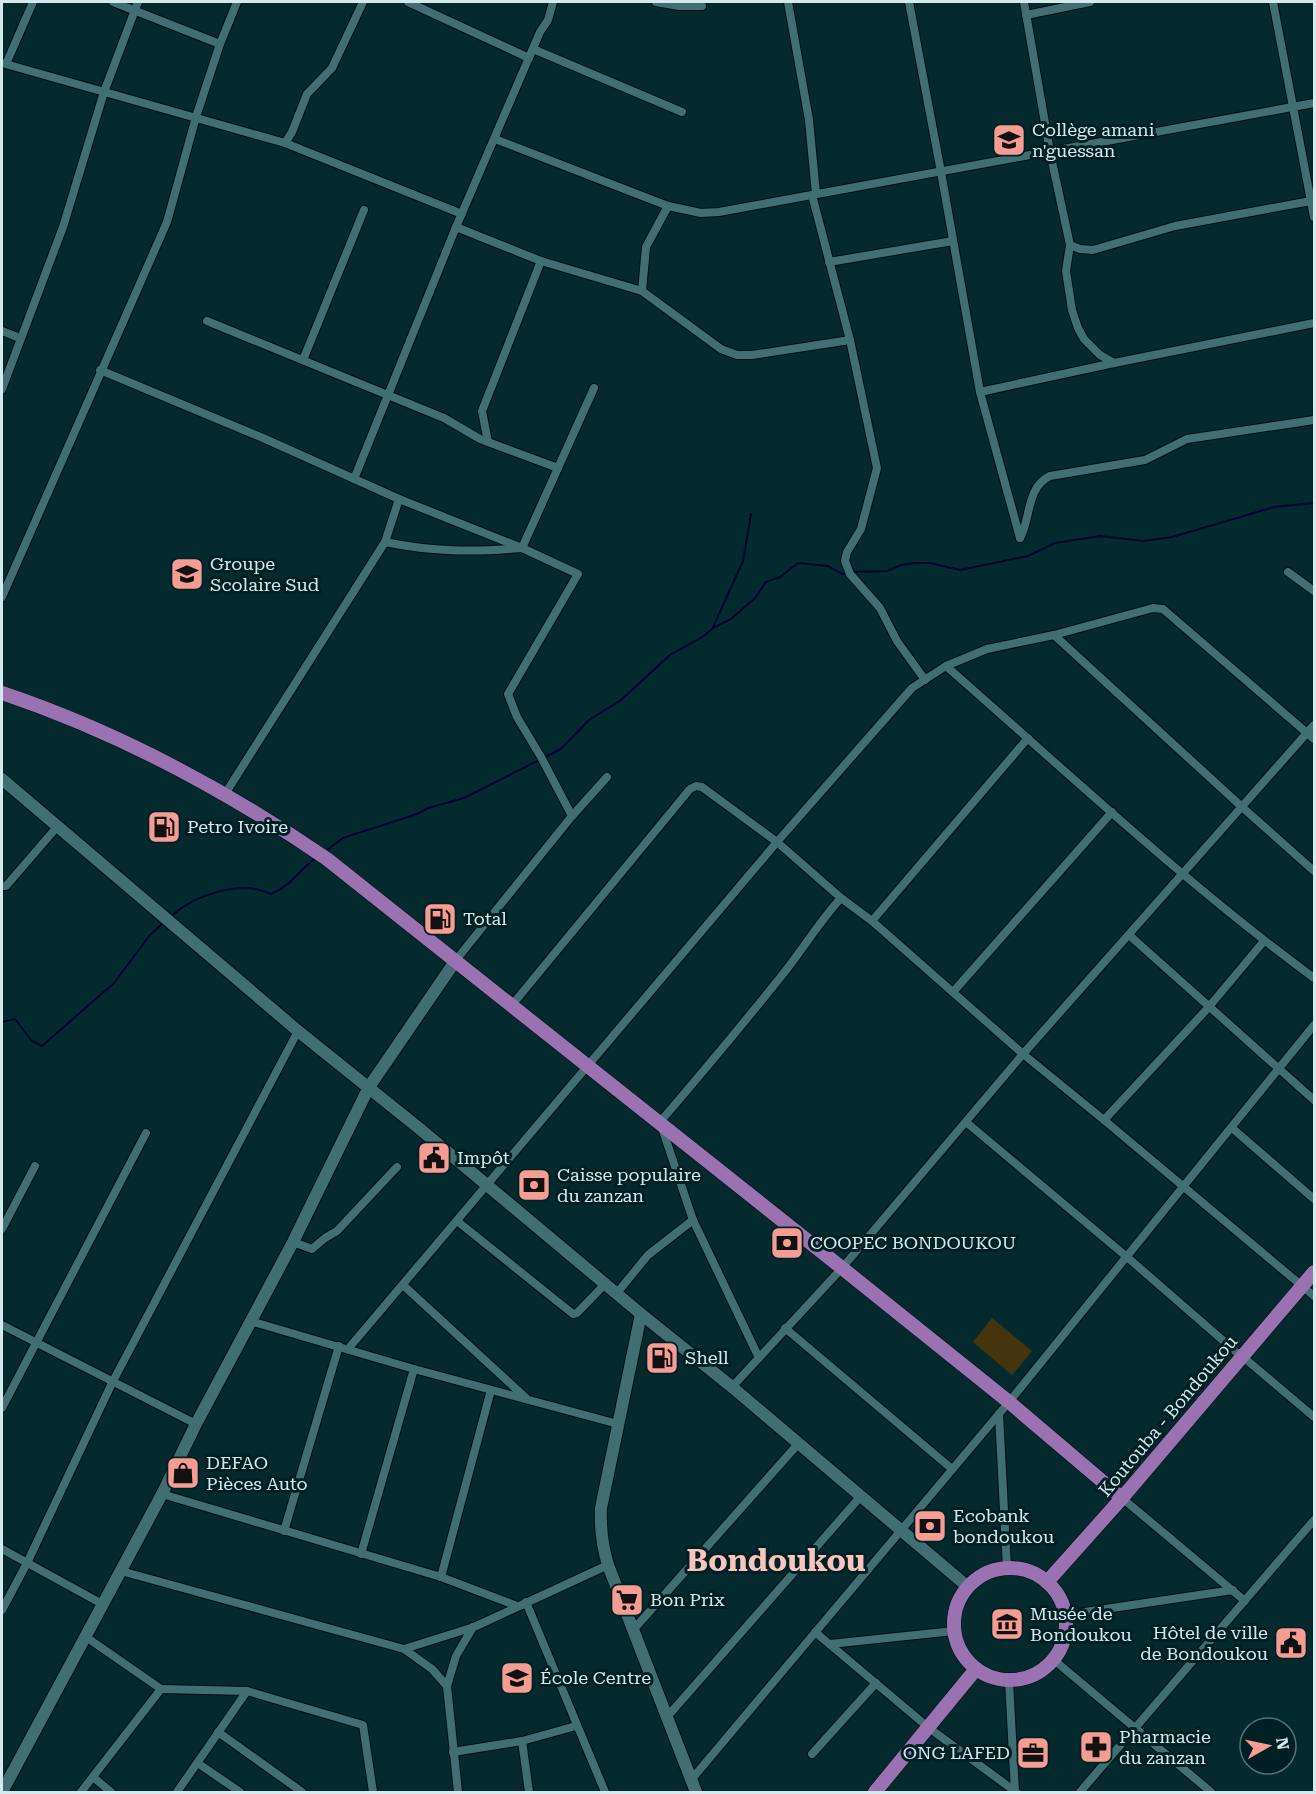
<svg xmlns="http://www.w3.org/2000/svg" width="1316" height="1794" font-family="'Roboto Serif',serif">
	<rect width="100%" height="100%" fill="#052a2e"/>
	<polygon fill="#45350e" points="992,1318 1032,1351 1012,1375 973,1342"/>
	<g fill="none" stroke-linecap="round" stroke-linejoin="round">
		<g stroke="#010332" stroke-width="2">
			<polyline points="852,572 887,571 901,565 915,563 930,563 960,570 1028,556 1055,543 1100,536 1143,541 1172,537 1274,507 1314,503"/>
			<polyline points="713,627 743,561 751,514"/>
			<polyline points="324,852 343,838 417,814 428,808 464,798 561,749 589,720 621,700 670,655 704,636 713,628 731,619 755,598 766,582 780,577 798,563 828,566 842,574 847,573"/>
			<path d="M 171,916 C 195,895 241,879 271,894 C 290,887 300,869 317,857"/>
			<polyline points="2,1022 15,1019 31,1040 42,1046 114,983 150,935 164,922"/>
		</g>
		<defs>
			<g id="street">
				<polyline points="113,2 220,44"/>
				<polyline points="408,2 529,58"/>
				<polyline points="656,2 679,6 702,6"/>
				<polyline points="788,2 809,120 816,194"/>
				<polyline points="909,2 941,172 980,392 1114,363 1314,323"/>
				<polyline points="1024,2 1050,152 1070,245 1066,271 1072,310 1078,328 1084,339 1100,355 1114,363"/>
				<polyline points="1273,2 1314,217"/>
				<polyline points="1026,15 1090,2"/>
				<polyline points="533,49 682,112"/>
				<polyline points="2,63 285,143 462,214"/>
				<polyline points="6,64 33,2"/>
				<polyline points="495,139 668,206 701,213 719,212 1314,103"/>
				<polyline points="285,143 292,132 307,94 332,68 363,2"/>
				<polyline points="812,195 850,340 877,468 861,529 847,552 845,561 850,574 880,608 897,641 925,680"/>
				<polyline points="456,227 541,261 642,291 721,349 737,355 752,355 850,340"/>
				<polyline points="1070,245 1080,249 1093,250 1175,226 1311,201"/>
				<polyline points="829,262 953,241"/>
				<polyline points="642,291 646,247 668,206"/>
				<polyline points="207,321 444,418 480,439 558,468"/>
				<polyline points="2,331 20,338"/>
				<polyline points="303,360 364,210"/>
				<polyline points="100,370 263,438 399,499 522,548 578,574 508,694 517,717 541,757 572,816"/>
				<polyline points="2,389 63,227 104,92 138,2"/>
				<polyline points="980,392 1020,538"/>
				<polyline points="488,442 482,411 541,261"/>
				<polyline points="354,479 456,227 540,32 548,20 553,2"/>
				<path d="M 1020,538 C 1031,519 1026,487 1050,476 L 1145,460 L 1187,439 L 1314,420"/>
				<path d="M 385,542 C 433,552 473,552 522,548 L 594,388"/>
				<polyline points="1288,572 1314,591"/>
				<polyline points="2,597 167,222 196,117 220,44 237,2"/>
				<polyline points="1054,635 1153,608 1163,609 1314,739"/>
				<path d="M 946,666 C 1067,772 1185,883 1314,978"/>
				<polyline points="225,794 385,542 399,499"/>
				<polyline points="2,886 6,886 57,827"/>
				<polyline points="872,921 1028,738"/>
				<polyline points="1129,935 1314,1100"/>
				<polyline points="456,960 572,816 607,777"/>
				<polyline points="953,992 1112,812"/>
				<polyline points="512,1005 690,789 696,786 702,787 777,842 841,898 872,921 1023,1054 1104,1120 1314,1296"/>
				<polyline points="1104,1120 1208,1008 1264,941"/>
				<polyline points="966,1122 1127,1257 1242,1357"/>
				<polyline points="1232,1128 1314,1199"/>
				<polyline points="457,1221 573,1314 577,1313 606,1283"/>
				<polyline points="2,1229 35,1166"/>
				<polyline points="293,1242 312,1249 325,1238 337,1231 397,1167"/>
				<polyline points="403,1285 526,1398"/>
				<polyline points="617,1293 648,1255 693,1220"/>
				<polyline points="250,1321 414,1369 618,1424"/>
				<polyline points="2,1325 196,1424"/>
				<polyline points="785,1328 952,1469"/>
				<polyline points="348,1349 777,842 912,688 946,666 987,649 1054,635 1242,807 1314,871"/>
				<polyline points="1242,1356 1314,1417"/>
				<path d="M 759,1358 L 693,1220 L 660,1122 C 702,1073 743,1024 783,974 C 803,949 819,922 841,898"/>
				<polyline points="732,1387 842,1268 1023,1054 1314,725"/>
				<polyline points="2,1408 146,1133"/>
				<polyline points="999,1414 1007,1568"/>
				<polyline points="162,1494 441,1577 517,1606"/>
				<polyline points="1122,1498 1245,1601"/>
				<polyline points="284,1531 339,1346"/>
				<polyline points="2,1549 104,1605"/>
				<polyline points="361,1554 414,1369"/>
				<polyline points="121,1571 404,1649 432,1669 447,1686 458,1792"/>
				<polyline points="441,1577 491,1390"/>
				<polyline points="526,1602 605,1792"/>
				<polyline points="2,1610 27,1563 112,1383 298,1031"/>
				<polyline points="1065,1615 1233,1590"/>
				<polyline points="634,1629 798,1444"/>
				<polyline points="815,1632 929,1728 1016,1792"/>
				<polyline points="86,1637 161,1689"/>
				<polyline points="830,1644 954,1631"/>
				<polyline points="404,1649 474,1627 608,1565"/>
				<polyline points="1054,1660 1211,1792"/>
				<polyline points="1009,1681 1015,1792"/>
				<polyline points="447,1686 456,1656 473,1627"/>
				<polyline points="667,1717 861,1496"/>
				<polyline points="218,1732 302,1792"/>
				<polyline points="522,1741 529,1792"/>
				<polyline points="453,1752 522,1741 576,1726"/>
				<polyline points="812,1754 876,1683"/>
				<polyline points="199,1764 240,1792"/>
				<polyline points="93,1777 111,1792"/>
				<polyline points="691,1780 1009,1402 1314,1025"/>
				<polyline points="81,1792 161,1689 247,1691 363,1725 373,1792"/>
				<polyline points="177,1792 247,1691"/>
				<polyline points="1080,1792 1314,1520"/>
			</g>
			<g id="secondary">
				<polyline points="2,779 298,1031 420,1129 641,1314 732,1387 968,1587"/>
				<path d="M 641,1314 L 601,1508 C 600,1529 602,1545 608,1565 L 696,1792"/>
				<polyline points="2,1792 162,1494 196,1424 293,1242 369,1087 456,960"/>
			</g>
			<g id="primary">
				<path d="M 2,693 C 118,732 226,790 327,859 L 842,1268 L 1009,1402 L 1122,1498"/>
				<circle cx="1010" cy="1624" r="56"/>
				<polyline points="1047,1582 1122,1498 1314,1272"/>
				<polyline points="875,1792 976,1669"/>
			</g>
		</defs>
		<use href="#street" stroke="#001114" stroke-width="10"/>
		<use href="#secondary" stroke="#001114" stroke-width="14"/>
		<use href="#primary" stroke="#001114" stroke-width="15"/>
		<use href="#street" stroke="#406e73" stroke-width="8"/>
		<use href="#secondary" stroke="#406e73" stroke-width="12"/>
		<use href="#primary" stroke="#9a71b1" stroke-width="14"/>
	</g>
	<defs>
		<symbol id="school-square" viewBox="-11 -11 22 22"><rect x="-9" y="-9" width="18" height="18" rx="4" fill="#f59c93" stroke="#002024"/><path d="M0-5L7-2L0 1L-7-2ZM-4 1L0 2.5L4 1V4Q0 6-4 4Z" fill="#111"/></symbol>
		<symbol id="fuel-square" viewBox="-11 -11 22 22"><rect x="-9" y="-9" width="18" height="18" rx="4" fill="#f59c93" stroke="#002024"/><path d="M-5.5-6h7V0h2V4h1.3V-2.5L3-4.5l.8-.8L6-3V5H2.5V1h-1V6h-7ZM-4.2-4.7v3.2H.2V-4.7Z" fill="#111"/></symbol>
		<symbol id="civic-square" viewBox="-11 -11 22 22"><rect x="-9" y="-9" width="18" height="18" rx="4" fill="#f59c93" stroke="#002024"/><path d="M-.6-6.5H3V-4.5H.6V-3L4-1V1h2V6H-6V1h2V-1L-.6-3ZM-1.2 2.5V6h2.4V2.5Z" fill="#111"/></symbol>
		<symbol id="bank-square" viewBox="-11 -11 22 22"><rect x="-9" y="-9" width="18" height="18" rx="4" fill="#f59c93" stroke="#002024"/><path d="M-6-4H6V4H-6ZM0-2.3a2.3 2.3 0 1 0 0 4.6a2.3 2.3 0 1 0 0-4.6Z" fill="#111"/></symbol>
		<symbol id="shop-square" viewBox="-11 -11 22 22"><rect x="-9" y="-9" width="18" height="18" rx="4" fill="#f59c93" stroke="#002024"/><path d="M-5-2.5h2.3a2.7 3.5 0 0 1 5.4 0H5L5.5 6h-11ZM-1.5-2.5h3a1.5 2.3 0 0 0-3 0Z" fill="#111"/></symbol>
		<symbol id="supermarket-square" viewBox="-11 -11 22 22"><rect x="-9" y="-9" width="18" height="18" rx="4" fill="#f59c93" stroke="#002024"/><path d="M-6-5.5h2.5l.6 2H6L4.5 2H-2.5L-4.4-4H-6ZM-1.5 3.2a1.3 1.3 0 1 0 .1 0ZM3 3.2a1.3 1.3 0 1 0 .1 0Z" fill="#111"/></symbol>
		<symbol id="museum-square" viewBox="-11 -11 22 22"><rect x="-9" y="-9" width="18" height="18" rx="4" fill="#f59c93" stroke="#002024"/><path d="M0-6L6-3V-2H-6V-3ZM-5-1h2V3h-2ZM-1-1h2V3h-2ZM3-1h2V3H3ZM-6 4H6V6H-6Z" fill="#111"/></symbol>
		<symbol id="pharmacy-square" viewBox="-11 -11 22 22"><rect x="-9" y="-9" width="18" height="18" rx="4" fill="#f59c93" stroke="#002024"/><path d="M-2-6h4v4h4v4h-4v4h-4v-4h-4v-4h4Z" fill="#111"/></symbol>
		<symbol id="office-square" viewBox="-11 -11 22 22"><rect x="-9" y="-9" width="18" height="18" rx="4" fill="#f59c93" stroke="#002024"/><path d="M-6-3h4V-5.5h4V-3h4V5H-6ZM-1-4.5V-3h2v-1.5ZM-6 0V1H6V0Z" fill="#111"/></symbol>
	</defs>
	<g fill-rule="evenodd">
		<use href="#school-square" x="990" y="121" width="38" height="38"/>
		<use href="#school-square" x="168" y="555" width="38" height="38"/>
		<use href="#fuel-square" x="145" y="808" width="38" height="38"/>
		<use href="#fuel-square" x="421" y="900" width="38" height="38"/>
		<use href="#civic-square" x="415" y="1139" width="38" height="38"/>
		<use href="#bank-square" x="515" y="1166" width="38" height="38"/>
		<use href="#bank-square" x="768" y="1224" width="38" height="38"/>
		<use href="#fuel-square" x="643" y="1339" width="38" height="38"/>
		<use href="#shop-square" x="164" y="1454" width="38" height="38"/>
		<use href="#bank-square" x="911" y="1507" width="38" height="38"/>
		<use href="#supermarket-square" x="608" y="1581" width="38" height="38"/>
		<use href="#museum-square" x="988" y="1605" width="38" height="38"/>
		<use href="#civic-square" x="1272" y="1624" width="38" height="38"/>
		<use href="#school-square" x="498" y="1659" width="38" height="38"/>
		<use href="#pharmacy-square" x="1077" y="1728" width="38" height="38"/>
		<use href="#office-square" x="1014" y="1734" width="38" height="38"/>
	</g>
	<g text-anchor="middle" stroke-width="6" stroke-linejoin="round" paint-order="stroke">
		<g font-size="18" fill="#d3eaed" stroke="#002024" text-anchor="start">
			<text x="1032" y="136">Collège amani<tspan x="1032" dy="21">n'guessan</tspan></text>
			<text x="210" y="570">Groupe<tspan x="210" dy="21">Scolaire Sud</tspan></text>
			<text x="187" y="833">Petro Ivoire</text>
			<text x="463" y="925">Total</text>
			<text x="457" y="1164">Impôt</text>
			<text x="557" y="1181">Caisse populaire<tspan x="557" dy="21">du zanzan</tspan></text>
			<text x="810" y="1249">COOPEC BONDOUKOU</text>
			<text x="685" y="1364">Shell</text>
			<text x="206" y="1469">DEFAO<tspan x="206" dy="21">Pièces Auto</tspan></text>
			<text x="953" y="1522">Ecobank<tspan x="953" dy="21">bondoukou</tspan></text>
			<text x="650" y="1606">Bon Prix</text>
			<text x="1030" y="1620">Musée de<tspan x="1030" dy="21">Bondoukou</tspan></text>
			<text x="1268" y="1639" text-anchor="end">Hôtel de ville<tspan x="1268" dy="21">de Bondoukou</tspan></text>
			<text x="540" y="1684">École Centre</text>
			<text x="1119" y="1743">Pharmacie<tspan x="1119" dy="21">du zanzan</tspan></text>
			<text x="1010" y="1759" text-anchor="end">ONG LAFED</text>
		</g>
		<g font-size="18" fill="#d3eaed" stroke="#002024">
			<text transform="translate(1168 1416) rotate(-50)" y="6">Koutouba - Bondoukou</text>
		</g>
		<g font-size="30" font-weight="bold" fill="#f7c4be" stroke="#002024">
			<text x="776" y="1571">Bondoukou</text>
		</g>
	</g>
	<rect width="1316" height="1794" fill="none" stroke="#d3eaed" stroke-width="6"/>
	<g transform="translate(1268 1746) rotate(81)"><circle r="28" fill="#002024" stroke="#547174" stroke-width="1.5"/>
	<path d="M0-4.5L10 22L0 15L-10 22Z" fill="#f59c93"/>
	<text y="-9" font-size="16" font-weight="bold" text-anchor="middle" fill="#d3eaed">N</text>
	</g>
</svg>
